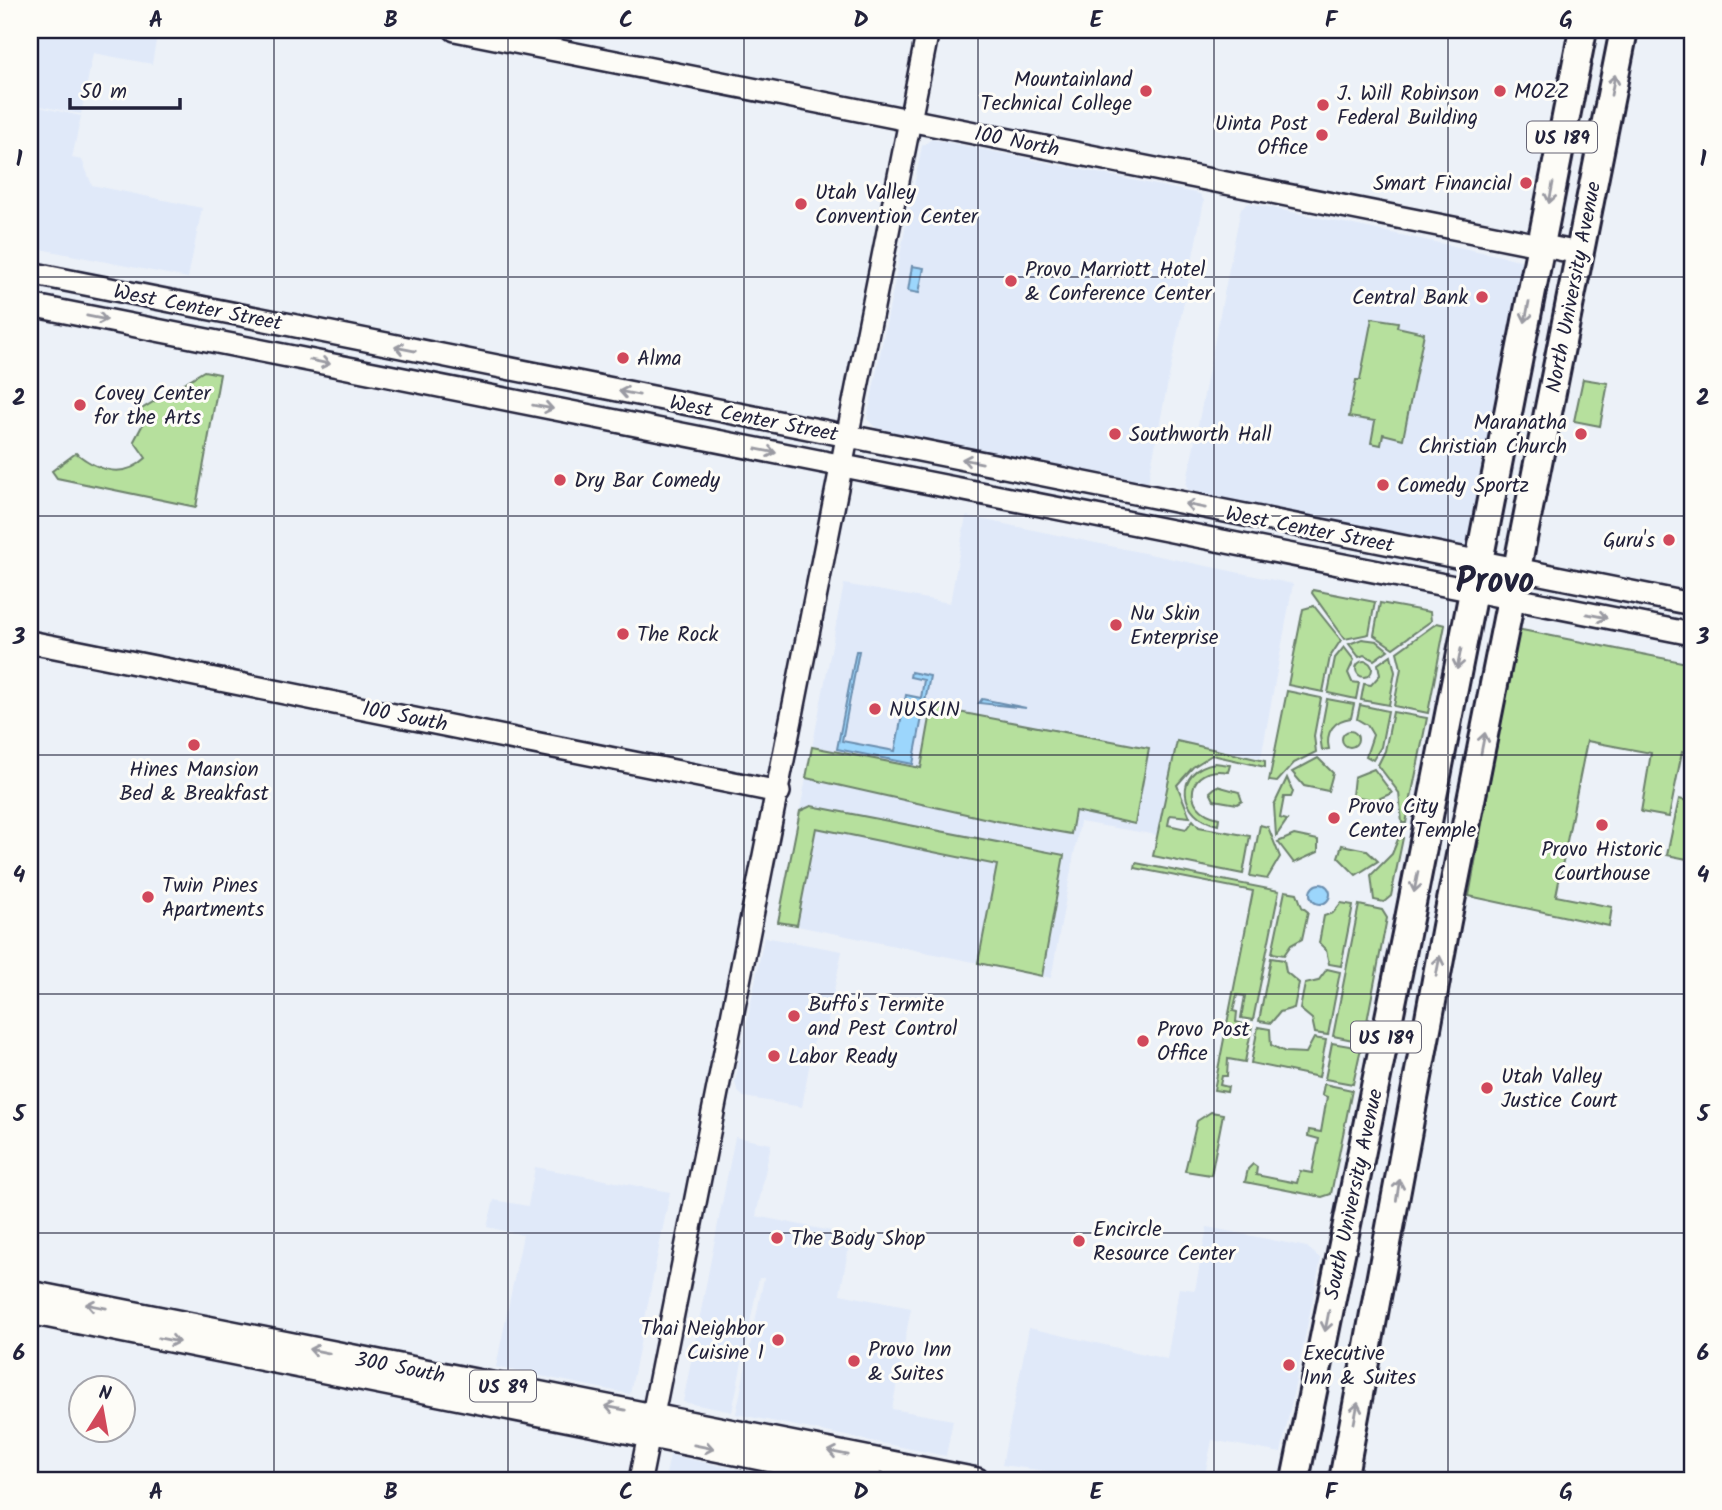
<svg xmlns="http://www.w3.org/2000/svg" width="1722" height="1510" font-family="Kalam,sans-serif">
	<rect width="100%" height="100%" fill="#ecf1f8"/>
	<filter id="ink" filterUnits="userSpaceOnUse"><feTurbulence type="fractalNoise" baseFrequency=".0143" numOctaves="2"/><feDisplacementMap in="SourceGraphic" scale="14" xChannelSelector="R" yChannelSelector="G"/><feConvolveMatrix kernelMatrix="1 2 1 2 8 2 1 2 1" color-interpolation-filters="sRGB"/></filter>
	<g filter="url(#ink)">
		<g fill="#e0e9f9">
			<polygon points="30,30 158,30 152,64 93,53 81,114 30,104"/>
			<polygon points="30,105 81,116 72,158 82,160 92,185 202,208 188,278 30,247"/>
			<polygon points="932,139 1200,194 1204,201 1148,482 1138,486 1002,458 876,428 867,419 922,146"/>
			<polygon points="1249,203 1520,260 1526,269 1474,557 1194,498 1186,486 1241,208"/>
			<polygon points="966,516 1293,584 1261,758 1177,741 1157,835 1080,822 1051,978 778,922 844,584 950,603"/>
			<polygon points="764,937 842,951 824,1040 814,1038 802,1107 744,1097 738,1092 735,1083"/>
			<polygon points="735,1137 771,1144 756,1216 851,1235 840,1294 911,1308 892,1409 953,1420 946,1456 736,1414 764,1278 759,1278 732,1412 683,1402"/>
			<polygon points="535,1167 670,1192 630,1394 496,1367 523,1235 487,1227 494,1200 528,1206"/>
			<polygon points="1207,1227 1307,1247 1321,1259 1281,1453 1212,1440 1204,1480 1109,1480 1002,1465 1029,1328 1167,1359 1179,1288 1195,1290"/>
			<polygon points="670,1455 787,1480 665,1480"/>
		</g>
		<g fill="#b6e09d" stroke="#6c816c" stroke-width="2">
			<polygon points="1372,318 1398,322 1397,327 1424,333 1403,439 1383,434 1381,445 1371,443 1375,421 1349,417 1356,380 1360,380"/>
			<path d="M 204,371 L 220,374 L 196,507 L 57,478 L 52,471 L 76,453 C 97,470 123,480 146,458 L 134,441 L 143,424 L 140,410 Z"/>
			<polygon points="1583,379 1608,383 1600,426 1574,421"/>
			<polygon points="1313,590 1375,602 1369,634 1345,639 1312,593"/>
			<polygon points="1380,603 1430,612 1431,621 1393,648 1374,635"/>
			<polygon points="1314,606 1341,640 1330,657 1323,692 1288,685 1303,609"/>
			<polygon points="1437,623 1445,625 1428,713 1394,706 1401,668 1397,652"/>
			<polygon points="1517,629 1692,664 1692,754 1682,752 1669,817 1641,812 1651,753 1587,741 1556,896 1612,907 1609,926 1469,896"/>
			<polygon points="1362,639 1377,641 1388,650 1374,660 1364,655 1359,657 1349,644"/>
			<polygon points="1344,647 1354,660 1348,673 1352,682 1359,683 1356,699 1328,693 1335,658"/>
			<polygon points="1391,655 1395,672 1389,705 1361,700 1364,684 1371,685 1380,675 1378,664"/>
			<circle cx="1364" cy="669" r="8"/>
			<polygon points="1287,691 1321,698 1314,736 1316,752 1294,763 1277,782 1269,781"/>
			<path d="M 1327,699 L 1354,704 L 1351,718 C 1334,720 1325,732 1329,749 L 1322,750 L 1320,736 Z"/>
			<polygon points="1360,705 1388,711 1381,747 1373,760 1366,756 1373,735 1367,725 1357,719"/>
			<polygon points="932,707 1149,748 1135,824 1075,811 1071,834 997,821 806,778 812,747 921,768"/>
			<polygon points="1393,712 1427,718 1406,823 1402,823 1399,793 1378,765 1385,751"/>
			<circle cx="1350" cy="739" r="8"/>
			<polygon points="1177,741 1265,761 1265,767 1212,755 1193,767 1177,785 1190,817 1170,815 1168,825 1186,829 1193,820 1199,827 1250,836 1243,874 1153,856"/>
			<polygon points="1318,758 1333,773 1328,791 1304,786 1292,772"/>
			<path d="M 1215,763 L 1230,765 L 1228,772 C 1187,764 1179,810 1219,818 L 1218,825 C 1178,817 1173,770 1215,763 Z"/>
			<polygon points="1374,769 1392,793 1376,800 1352,796 1354,777"/>
			<polygon points="1287,778 1293,792 1291,797 1284,797 1280,818 1287,820 1276,836 1274,805"/>
			<polygon points="1217,786 1239,792 1242,801 1237,804 1214,800 1210,792"/>
			<polygon points="1679,799 1692,802 1692,860 1667,855"/>
			<polygon points="811,806 1064,855 1042,976 978,963 997,865 816,828 797,925 778,922 800,811"/>
			<polygon points="1260,825 1268,827 1280,857 1267,879 1250,876"/>
			<polygon points="1294,835 1318,840 1318,852 1294,863 1278,842"/>
			<polygon points="1399,837 1403,838 1391,896 1384,902 1374,900 1371,875 1392,854"/>
			<polygon points="1342,845 1366,850 1378,861 1356,875 1338,857"/>
			<polygon points="1136,863 1279,891 1253,1020 1241,1018 1245,996 1237,995 1233,1011 1237,1012 1236,1022 1252,1026 1245,1062 1228,1059 1227,1076 1222,1076 1220,1085 1228,1087 1227,1092 1214,1090 1253,891 1135,868"/>
			<polygon points="1285,891 1297,893 1302,907 1308,912 1302,939 1291,945 1284,955 1272,953"/>
			<polygon points="1341,903 1353,905 1341,966 1329,964 1326,950 1319,943 1324,916 1333,913"/>
			<polygon points="1359,905 1382,910 1387,918 1363,1042 1333,1036"/>
			<polygon points="1271,958 1284,960 1286,972 1299,983 1294,1008 1280,1012 1271,1023 1259,1021"/>
			<polygon points="1327,969 1340,972 1328,1035 1315,1033 1312,1019 1300,1009 1305,984 1318,981"/>
			<polygon points="1258,1027 1270,1029 1271,1045 1285,1052 1306,1053 1314,1038 1326,1040 1319,1077 1251,1063"/>
			<polygon points="1332,1043 1361,1048 1353,1084 1325,1079"/>
			<polygon points="1324,1084 1352,1090 1331,1194 1322,1197 1245,1182 1248,1169 1253,1164 1257,1167 1256,1175 1297,1183 1300,1171 1312,1173 1319,1139 1308,1136 1309,1130 1321,1132 1327,1097 1322,1095"/>
			<polygon points="1211,1112 1223,1114 1211,1175 1185,1171 1197,1121"/>
		</g>
		<g fill="#9cd6fc" stroke="#6b8eaf" stroke-width="2">
			<polygon points="912,266 924,268 919,293 908,291"/>
			<polygon points="856,651 859,651 842,741 895,751 906,695 921,698 924,680 910,677 911,672 930,676 913,764 837,749"/>
			<polygon points="982,699 1026,708 979,703"/>
			<circle cx="1320" cy="894" r="10"/>
		</g>
		<g fill="none" stroke-linecap="round" stroke-linejoin="round">
			<defs>
				<g id="secondary">
					<polyline points="455,30 1579,253"/>
					<polyline points="30,273 1692,604"/>
					<polyline points="30,305 1692,634"/>
					<polyline points="30,642 779,792"/>
					<polyline points="640,1480 928,30"/>
				</g>
				<g id="primary">
					<polyline points="30,1293 977,1480"/>
					<polyline points="30,1312 871,1480"/>
				</g>
				<g id="highway">
					<polyline points="1295,1480 1406,934 1583,30"/>
					<polyline points="1343,1480 1447,921 1624,30"/>
				</g>
			</defs>
			<use href="#secondary" stroke="#22223b" stroke-width="26"/>
			<use href="#primary" stroke="#22223b" stroke-width="28"/>
			<use href="#highway" stroke="#22223b" stroke-width="32"/>
			<use href="#secondary" stroke="#fdfcf7" stroke-width="21"/>
			<use href="#primary" stroke="#fdfcf7" stroke-width="23"/>
			<use href="#highway" stroke="#fdfcf7" stroke-width="26"/>
		</g>
		<defs><path id="oneway-shaft" d="M-6 0H5M1.5-3L5.5 0L1.5 3" fill="none" stroke-width="1.6" stroke-linecap="round" stroke-linejoin="round" transform="scale(1.75)"/></defs>
		<g stroke="#9a9aa2">
			<use href="#oneway-shaft" transform="translate(1613 85) rotate(-79)"/>
			<use href="#oneway-shaft" transform="translate(1551 193) rotate(101)"/>
			<use href="#oneway-shaft" transform="translate(1527 312) rotate(101)"/>
			<use href="#oneway-shaft" transform="translate(97 318) rotate(11)"/>
			<use href="#oneway-shaft" transform="translate(405 349) rotate(-169)"/>
			<use href="#oneway-shaft" transform="translate(320 362) rotate(12)"/>
			<use href="#oneway-shaft" transform="translate(629 393) rotate(-169)"/>
			<use href="#oneway-shaft" transform="translate(543 407) rotate(10)"/>
			<use href="#oneway-shaft" transform="translate(766 451) rotate(11)"/>
			<use href="#oneway-shaft" transform="translate(972 461) rotate(-169)"/>
			<use href="#oneway-shaft" transform="translate(1195 506) rotate(-169)"/>
			<use href="#oneway-shaft" transform="translate(1597 616) rotate(11)"/>
			<use href="#oneway-shaft" transform="translate(1459 659) rotate(101)"/>
			<use href="#oneway-shaft" transform="translate(1483 743) rotate(-79)"/>
			<use href="#oneway-shaft" transform="translate(1416 882) rotate(101)"/>
			<use href="#oneway-shaft" transform="translate(1438 966) rotate(-79)"/>
			<use href="#oneway-shaft" transform="translate(1398 1190) rotate(-81)"/>
			<use href="#oneway-shaft" transform="translate(96 1306) rotate(-169)"/>
			<use href="#oneway-shaft" transform="translate(1327 1321) rotate(101)"/>
			<use href="#oneway-shaft" transform="translate(169 1340) rotate(11)"/>
			<use href="#oneway-shaft" transform="translate(319 1351) rotate(-169)"/>
			<use href="#oneway-shaft" transform="translate(615 1408) rotate(-169)"/>
			<use href="#oneway-shaft" transform="translate(1356 1413) rotate(-79)"/>
			<use href="#oneway-shaft" transform="translate(704 1447) rotate(11)"/>
			<use href="#oneway-shaft" transform="translate(838 1453) rotate(-169)"/>
		</g>
	</g>
	<path fill="none" stroke="#22223b" stroke-width="2" stroke-opacity="0.55" d="M 274,30 L 274,1480M 508,30 L 508,1480M 744,30 L 744,1480M 978,30 L 978,1480M 1214,30 L 1214,1480M 1448,30 L 1448,1480M 30,277 L 1692,277M 30,516 L 1692,516M 30,755 L 1692,755M 30,994 L 1692,994M 30,1233 L 1692,1233"/>
	<g fill="#d1495b" stroke="#fdfcf7" stroke-width="2.5">
		<circle cx="1146" cy="91" r="7"/>
		<circle cx="1500" cy="91" r="7"/>
		<circle cx="1323" cy="105" r="7"/>
		<circle cx="1322" cy="135" r="7"/>
		<circle cx="1526" cy="183" r="7"/>
		<circle cx="801" cy="204" r="7"/>
		<circle cx="1011" cy="281" r="7"/>
		<circle cx="1482" cy="297" r="7"/>
		<circle cx="623" cy="358" r="7"/>
		<circle cx="80" cy="405" r="7"/>
		<circle cx="1115" cy="434" r="7"/>
		<circle cx="1581" cy="434" r="7"/>
		<circle cx="560" cy="480" r="7"/>
		<circle cx="1383" cy="485" r="7"/>
		<circle cx="1669" cy="540" r="7"/>
		<circle cx="1116" cy="625" r="7"/>
		<circle cx="623" cy="634" r="7"/>
		<circle cx="875" cy="709" r="7"/>
		<circle cx="194" cy="745" r="7"/>
		<circle cx="1334" cy="818" r="7"/>
		<circle cx="1602" cy="825" r="7"/>
		<circle cx="148" cy="897" r="7"/>
		<circle cx="794" cy="1016" r="7"/>
		<circle cx="1143" cy="1041" r="7"/>
		<circle cx="774" cy="1056" r="7"/>
		<circle cx="1487" cy="1088" r="7"/>
		<circle cx="777" cy="1238" r="7"/>
		<circle cx="1079" cy="1241" r="7"/>
		<circle cx="778" cy="1340" r="7"/>
		<circle cx="854" cy="1361" r="7"/>
		<circle cx="1289" cy="1365" r="7"/>
	</g>
	<g text-anchor="middle" stroke-width="6" stroke-linejoin="round" paint-order="stroke">
		<g fill="#fdfcf7" stroke="#646373" stroke-width="2">
			<rect x="1527" y="121.5" width="70" height="31" rx="5"/>
			<rect x="1351" y="1021.5" width="70" height="31" rx="5"/>
			<rect x="470" y="1370.5" width="66" height="31" rx="5"/>
		</g>
		<g font-size="19" font-weight="bold" fill="#22223b">
			<text x="1562" y="144">US 189</text>
			<text x="1386" y="1044">US 189</text>
			<text x="503" y="1393">US 89</text>
		</g>
		<g font-size="21" fill="#22223b" stroke="#fdfcf7" text-anchor="start">
			<text x="1132" y="86" text-anchor="end">Mountainland<tspan x="1132" dy="24">Technical College</tspan></text>
			<text x="1514" y="98">MOZZ</text>
			<text x="1337" y="100">J. Will Robinson<tspan x="1337" dy="24">Federal Building</tspan></text>
			<text x="1308" y="130" text-anchor="end">Uinta Post<tspan x="1308" dy="24">Office</tspan></text>
			<text x="1512" y="190" text-anchor="end">Smart Financial</text>
			<text x="815" y="199">Utah Valley<tspan x="815" dy="24">Convention Center</tspan></text>
			<text x="1025" y="276">Provo Marriott Hotel<tspan x="1025" dy="24">&amp; Conference Center</tspan></text>
			<text x="1468" y="304" text-anchor="end">Central Bank</text>
			<text x="637" y="365">Alma</text>
			<text x="94" y="400">Covey Center<tspan x="94" dy="24">for the Arts</tspan></text>
			<text x="1567" y="429" text-anchor="end">Maranatha<tspan x="1567" dy="24">Christian Church</tspan></text>
			<text x="1129" y="441">Southworth Hall</text>
			<text x="574" y="487">Dry Bar Comedy</text>
			<text x="1397" y="492">Comedy Sportz</text>
			<text x="1655" y="547" text-anchor="end">Guru's</text>
			<text x="1130" y="620">Nu Skin<tspan x="1130" dy="24">Enterprise</tspan></text>
			<text x="637" y="641">The Rock</text>
			<text x="889" y="716">NUSKIN</text>
			<text x="194" y="776" text-anchor="middle">Hines Mansion<tspan x="194" dy="24">Bed &amp; Breakfast</tspan></text>
			<text x="1348" y="813">Provo City<tspan x="1348" dy="24">Center Temple</tspan></text>
			<text x="1602" y="856" text-anchor="middle">Provo Historic<tspan x="1602" dy="24">Courthouse</tspan></text>
			<text x="162" y="892">Twin Pines<tspan x="162" dy="24">Apartments</tspan></text>
			<text x="808" y="1011">Buffo's Termite<tspan x="808" dy="24">and Pest Control</tspan></text>
			<text x="1157" y="1036">Provo Post<tspan x="1157" dy="24">Office</tspan></text>
			<text x="788" y="1063">Labor Ready</text>
			<text x="1501" y="1083">Utah Valley<tspan x="1501" dy="24">Justice Court</tspan></text>
			<text x="1093" y="1236">Encircle<tspan x="1093" dy="24">Resource Center</tspan></text>
			<text x="791" y="1245">The Body Shop</text>
			<text x="764" y="1335" text-anchor="end">Thai Neighbor<tspan x="764" dy="24">Cuisine 1</tspan></text>
			<text x="868" y="1356">Provo Inn<tspan x="868" dy="24">&amp; Suites</tspan></text>
			<text x="1303" y="1360">Executive<tspan x="1303" dy="24">Inn &amp; Suites</tspan></text>
		</g>
		<g font-size="21" fill="#22223b" stroke="#fdfcf7">
			<text transform="translate(1017 141) rotate(11)" y="7">100 North</text>
			<text transform="translate(1573 287) rotate(-79)" y="7">North University Avenue</text>
			<text transform="translate(198 307) rotate(11)" y="7">West Center Street</text>
			<text transform="translate(754 418) rotate(11)" y="7">West Center Street</text>
			<text transform="translate(1310 529) rotate(11)" y="7">West Center Street</text>
			<text transform="translate(405 716) rotate(11)" y="7">100 South</text>
			<text transform="translate(1353 1194) rotate(-78)" y="7">South University Avenue</text>
			<text transform="translate(400 1367) rotate(11)" y="7">300 South</text>
		</g>
		<g font-size="35" font-weight="bold" fill="#22223b" stroke="#fdfcf7">
			<text x="1495" y="592">Provo</text>
		</g>
	</g>
	<rect width="1722" height="1510" fill="none" stroke="#fdfcf7" stroke-width="77"/>
	<g transform="translate(102 1409) rotate(11)"><circle r="33" fill="#fdfcf7" stroke="#a5a5ac" stroke-width="2"/>
	<path d="M0-5L12 26L0 18L-12 26Z" fill="#d1495b"/>
	<text y="-10" font-size="19" font-weight="bold" text-anchor="middle" fill="#22223b">N</text>
	</g>
	<path d="M70 98v10h110v-10" fill="none" stroke="#22223b" stroke-width="3.5"/>
	<text x="80" y="98" font-size="21" fill="#22223b" stroke="#fdfcf7" stroke-width="5" paint-order="stroke">50 m</text>
	<rect x="38" y="38" width="1646" height="1434" fill="none" stroke="#22223b" stroke-width="2.5"/>
	<g font-size="23" text-anchor="middle" font-weight="bold" fill="#22223b">
		<text x="156" y="27">A</text>
		<text x="391" y="27">B</text>
		<text x="626" y="27">C</text>
		<text x="861" y="27">D</text>
		<text x="1096" y="27">E</text>
		<text x="1331" y="27">F</text>
		<text x="1566" y="27">G</text>
		<text x="19" y="166">1</text>
		<text x="1703" y="166">1</text>
		<text x="19" y="405">2</text>
		<text x="1703" y="405">2</text>
		<text x="19" y="644">3</text>
		<text x="1703" y="644">3</text>
		<text x="19" y="882">4</text>
		<text x="1703" y="882">4</text>
		<text x="19" y="1121">5</text>
		<text x="1703" y="1121">5</text>
		<text x="19" y="1360">6</text>
		<text x="1703" y="1360">6</text>
		<text x="156" y="1499">A</text>
		<text x="391" y="1499">B</text>
		<text x="626" y="1499">C</text>
		<text x="861" y="1499">D</text>
		<text x="1096" y="1499">E</text>
		<text x="1331" y="1499">F</text>
		<text x="1566" y="1499">G</text>
	</g>
</svg>
